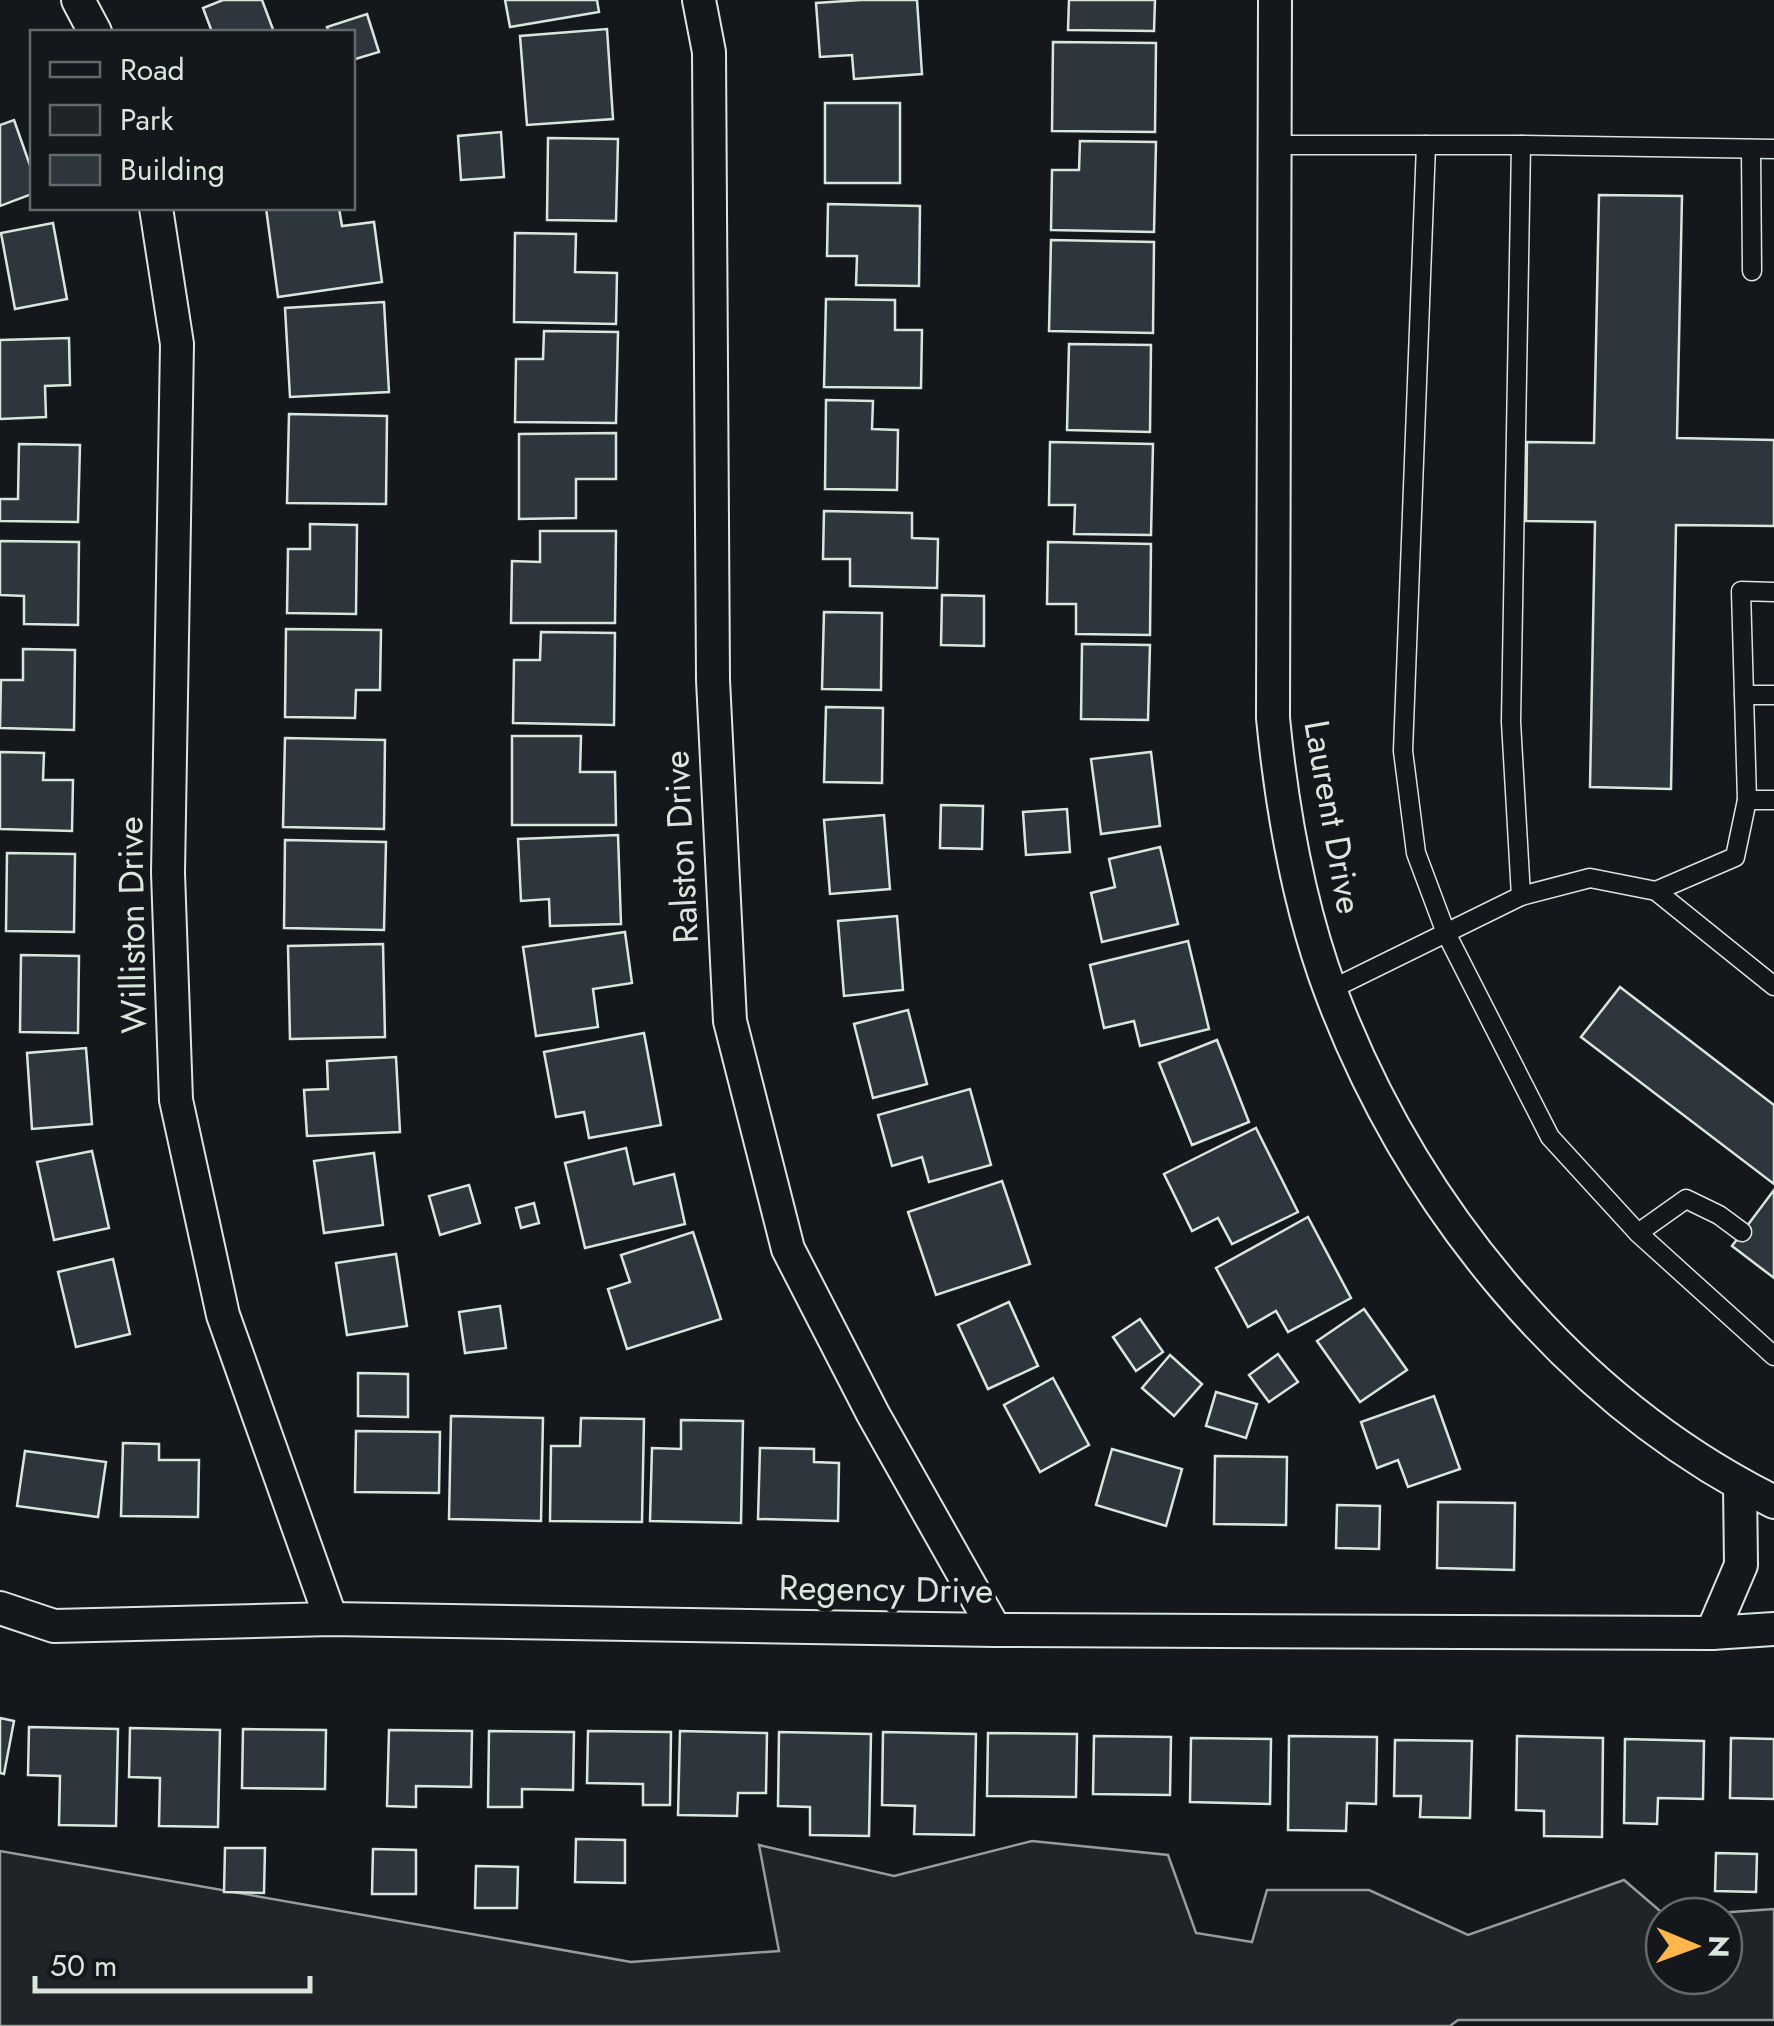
<svg xmlns="http://www.w3.org/2000/svg" width="1774" height="2026" font-family="Jost,sans-serif">
	<rect width="100%" height="100%" fill="#14181c"/>
	<polygon fill="#202428" stroke="#939e99" stroke-width="2.5" points="1032,1841 1168,1855 1196,1933 1252,1942 1267,1890 1369,1890 1468,1935 1624,1880 1666,1916 1664,1976 1724,1976 1724,1916 1675,1916 1774,1909 1774,2020 1458,2020 1450,2026 0,2026 0,1851 631,1962 779,1951 759,1845 894,1876"/>
	<g fill="#2c363c" stroke="#d8e6dc" stroke-width="2.5">
		<polygon points="223,0 262,0 274,32 212,32 203,8"/>
		<polygon points="505,0 597,0 599,12 510,27"/>
		<polygon points="861,0 917,0 922,74 854,79 852,55 820,57 816,3"/>
		<polygon points="1069,0 1155,0 1154,31 1068,30"/>
		<polygon points="367,14 379,52 352,60 352,32 329,32 327,27"/>
		<polygon points="607,29 613,119 527,125 520,36"/>
		<polygon points="1053,42 1156,43 1155,132 1052,131"/>
		<rect x="825" y="103" width="75" height="80"/>
		<polygon points="14,120 32,171 32,194 0,206 0,125"/>
		<polygon points="501,132 504,177 461,180 458,136"/>
		<polygon points="548,138 618,139 616,221 547,220"/>
		<polygon points="1080,141 1156,142 1154,232 1051,230 1052,170 1079,170"/>
		<polygon points="1599,195 1682,196 1677,438 1774,440 1774,526 1676,525 1671,789 1590,787 1595,522 1526,521 1527,442 1594,443"/>
		<polygon points="828,204 920,206 919,286 856,285 857,256 827,256"/>
		<polygon points="266,208 339,208 342,226 374,222 382,282 278,297"/>
		<polygon points="53,223 67,299 15,309 1,233"/>
		<polygon points="515,233 576,234 575,272 617,273 616,324 514,322"/>
		<polygon points="1051,240 1154,242 1153,333 1049,331"/>
		<polygon points="826,299 895,300 895,330 922,330 921,388 824,387"/>
		<polygon points="384,302 389,392 290,397 285,308"/>
		<polygon points="544,331 618,332 616,423 515,422 516,359 543,359"/>
		<polygon points="69,338 70,385 45,386 46,417 0,419 0,340"/>
		<polygon points="1069,344 1151,345 1150,432 1067,430"/>
		<polygon points="826,400 873,401 872,429 898,430 897,490 825,489"/>
		<polygon points="289,414 387,416 386,504 287,503"/>
		<polygon points="616,433 616,479 576,479 576,518 519,519 519,434"/>
		<polygon points="1050,442 1153,444 1151,535 1074,534 1075,505 1049,505"/>
		<polygon points="19,444 80,445 78,522 0,521 0,499 18,499"/>
		<polygon points="824,511 912,513 912,538 938,539 937,588 850,586 850,559 823,559"/>
		<polygon points="310,524 357,525 356,614 287,613 288,549 310,549"/>
		<polygon points="540,531 616,531 615,623 511,623 512,561 540,562"/>
		<polygon points="0,541 79,542 78,625 24,624 24,596 0,595"/>
		<polygon points="1048,542 1151,544 1150,635 1076,634 1076,604 1047,604"/>
		<polygon points="942,595 984,596 984,646 941,645"/>
		<polygon points="824,612 882,613 881,690 822,689"/>
		<polygon points="286,629 381,630 380,690 356,690 355,718 285,717"/>
		<polygon points="541,632 615,633 614,725 513,723 514,660 540,660"/>
		<polygon points="1082,644 1150,645 1148,720 1081,719"/>
		<polygon points="23,649 75,650 74,730 0,728 1,680 23,680"/>
		<polygon points="826,707 883,708 882,783 824,782"/>
		<polygon points="512,736 581,736 580,772 615,772 616,825 512,825"/>
		<polygon points="285,738 385,740 384,829 283,827"/>
		<polygon points="0,752 44,753 43,780 73,780 72,831 0,829"/>
		<polygon points="1151,752 1160,826 1101,834 1091,759"/>
		<polygon points="941,805 983,806 982,849 940,848"/>
		<polygon points="1067,809 1070,852 1026,855 1023,812"/>
		<polygon points="884,815 890,889 830,894 824,820"/>
		<polygon points="618,835 621,924 550,926 549,899 521,901 518,839"/>
		<polygon points="285,840 386,842 384,930 284,928"/>
		<polygon points="1160,847 1178,924 1102,942 1091,893 1115,887 1109,859"/>
		<polygon points="7,853 75,854 74,932 6,931"/>
		<polygon points="897,916 903,990 844,996 838,921"/>
		<polygon points="625,932 632,983 593,989 598,1027 536,1036 523,947"/>
		<polygon points="1188,941 1209,1029 1140,1046 1134,1021 1104,1028 1090,965"/>
		<polygon points="383,944 385,1037 290,1039 288,946"/>
		<polygon points="21,955 79,956 78,1033 20,1032"/>
		<polygon points="1620,987 1774,1105 1774,1184 1581,1037"/>
		<polygon points="908,1010 927,1084 873,1098 854,1024"/>
		<polygon points="644,1033 661,1125 589,1138 584,1112 556,1117 544,1052"/>
		<polygon points="1217,1040 1249,1122 1192,1145 1159,1063"/>
		<polygon points="86,1048 92,1124 32,1129 27,1053"/>
		<polygon points="396,1057 400,1132 307,1136 304,1090 328,1089 327,1061"/>
		<polygon points="970,1089 991,1165 929,1182 922,1157 892,1166 878,1115"/>
		<polygon points="1256,1128 1298,1212 1232,1244 1218,1218 1192,1231 1164,1174"/>
		<polygon points="626,1148 634,1184 674,1174 685,1224 585,1248 565,1163"/>
		<polygon points="92,1151 109,1228 54,1240 37,1162"/>
		<polygon points="374,1153 383,1225 324,1233 314,1161"/>
		<polygon points="1002,1181 1030,1264 936,1295 908,1212"/>
		<polygon points="469,1185 480,1223 440,1235 429,1196"/>
		<polygon points="1774,1190 1774,1278 1732,1246"/>
		<polygon points="534,1203 539,1223 521,1228 516,1208"/>
		<polygon points="1308,1217 1351,1298 1288,1332 1276,1311 1248,1327 1216,1268"/>
		<polygon points="693,1232 721,1319 627,1349 608,1289 630,1282 621,1255"/>
		<polygon points="396,1254 407,1326 347,1335 336,1263"/>
		<polygon points="113,1259 130,1334 76,1347 58,1272"/>
		<polygon points="1009,1302 1038,1366 988,1389 958,1325"/>
		<polygon points="500,1306 506,1348 465,1353 459,1312"/>
		<polygon points="1364,1309 1407,1370 1360,1402 1317,1341"/>
		<polygon points="1140,1319 1163,1352 1136,1371 1113,1337"/>
		<polygon points="1278,1354 1298,1382 1269,1402 1249,1375"/>
		<polygon points="1170,1355 1202,1384 1174,1416 1142,1388"/>
		<polygon points="358,1373 408,1374 408,1417 358,1416"/>
		<polygon points="1053,1378 1089,1445 1040,1472 1004,1405"/>
		<polygon points="1216,1392 1257,1404 1246,1438 1206,1426"/>
		<polygon points="1434,1396 1460,1469 1408,1487 1398,1460 1377,1468 1361,1422"/>
		<polygon points="451,1416 543,1418 541,1521 449,1519"/>
		<polygon points="581,1418 644,1419 642,1522 550,1521 551,1446 580,1446"/>
		<polygon points="681,1420 743,1421 741,1523 650,1521 652,1448 681,1449"/>
		<polygon points="356,1431 440,1432 439,1493 355,1492"/>
		<polygon points="123,1443 159,1444 159,1460 199,1460 198,1517 121,1516"/>
		<polygon points="760,1448 814,1449 814,1462 839,1463 838,1521 758,1519"/>
		<polygon points="1112,1449 1182,1469 1166,1526 1096,1505"/>
		<polygon points="25,1451 106,1462 98,1517 17,1506"/>
		<polygon points="1215,1456 1287,1457 1286,1525 1214,1524"/>
		<polygon points="1438,1502 1515,1503 1514,1570 1437,1568"/>
		<polygon points="1337,1505 1380,1506 1379,1549 1336,1548"/>
		<polygon points="0,1718 14,1721 4,1774 0,1773"/>
		<polygon points="29,1727 118,1729 116,1826 59,1825 60,1776 28,1775"/>
		<polygon points="130,1728 220,1730 218,1827 159,1826 160,1778 129,1777"/>
		<polygon points="243,1729 326,1730 325,1789 242,1788"/>
		<polygon points="389,1730 472,1731 471,1787 416,1786 416,1807 387,1806"/>
		<polygon points="489,1731 574,1732 573,1790 522,1789 522,1807 488,1807"/>
		<polygon points="588,1731 671,1732 670,1805 643,1805 643,1784 587,1783"/>
		<polygon points="680,1731 767,1733 766,1793 738,1793 737,1816 678,1815"/>
		<polygon points="779,1732 871,1734 869,1836 810,1835 810,1807 778,1806"/>
		<polygon points="883,1732 976,1734 974,1835 914,1834 915,1806 882,1805"/>
		<polygon points="988,1733 1077,1734 1076,1797 987,1796"/>
		<polygon points="1094,1736 1171,1737 1170,1795 1093,1794"/>
		<polygon points="1289,1736 1377,1737 1376,1804 1347,1803 1346,1831 1288,1830"/>
		<polygon points="1517,1736 1603,1738 1602,1837 1544,1836 1544,1811 1516,1810"/>
		<polygon points="1191,1738 1271,1739 1270,1804 1190,1802"/>
		<polygon points="1731,1738 1774,1739 1774,1799 1730,1798"/>
		<polygon points="1625,1739 1704,1741 1703,1799 1658,1798 1657,1824 1624,1823"/>
		<polygon points="1395,1740 1472,1741 1470,1818 1420,1817 1421,1796 1394,1796"/>
		<polygon points="576,1839 625,1840 625,1883 575,1882"/>
		<polygon points="225,1848 265,1848 264,1893 224,1892"/>
		<polygon points="373,1849 416,1850 416,1894 372,1894"/>
		<polygon points="1716,1853 1757,1854 1756,1892 1715,1891"/>
		<polygon points="476,1866 518,1867 517,1908 475,1908"/>
	</g>
	<g fill="none" stroke-linecap="round" stroke-linejoin="round">
		<defs>
			<g id="lane">
				<polyline points="1274,145 1521,145 1511,722 1521,896 1330,990"/>
				<polyline points="1426,145 1403,751 1416,853 1446,933 1550,1137 1638,1233 1774,1356"/>
				<polyline points="1521,145 1774,149"/>
				<polyline points="1751,149 1752,271"/>
				<polyline points="1744,695 1774,695"/>
				<polyline points="1747,800 1774,800"/>
				<polyline points="1656,891 1735,857 1747,800 1741,591 1774,592"/>
				<polyline points="1521,896 1590,878 1656,891 1774,986"/>
				<polyline points="1638,1233 1686,1199 1719,1215 1742,1232"/>
			</g>
			<g id="street">
				<polyline points="78,0 95,32"/>
				<polyline points="699,0 709,52 713,680 730,1021 788,1249 873,1414 995,1630"/>
				<path d="M 1275,0 L 1273,718 C 1282,810 1298,904 1331,992 C 1411,1204 1569,1400 1774,1502"/>
				<polyline points="156,208 177,344 168,873 176,1100 223,1315 331,1619"/>
				<polyline points="0,1608 54,1626 331,1619 995,1630 1712,1633 1774,1629"/>
				<polyline points="1712,1633 1741,1565 1740,1485"/>
			</g>
		</defs>
		<use href="#lane" stroke="#d8e6dc" stroke-width="21"/>
		<use href="#street" stroke="#d8e6dc" stroke-width="36"/>
		<use href="#lane" stroke="#14181c" stroke-width="18"/>
		<use href="#street" stroke="#14181c" stroke-width="32"/>
	</g>
	<g text-anchor="middle" stroke-width="8" stroke-linejoin="round" paint-order="stroke">
		<g font-size="35" fill="#d8e6dc" stroke="#14181c">
			<text transform="translate(1333 817) rotate(80)" y="12">Laurent Drive</text>
			<text transform="translate(681 847) rotate(-93)" y="12">Ralston Drive</text>
			<text transform="translate(132 925) rotate(-91)" y="12">Williston Drive</text>
			<text transform="translate(886 1589) rotate(1)" y="12">Regency Drive</text>
		</g>
	</g>
	<rect x="30" y="30" width="325" height="180" fill="#14181c" stroke="#626a69" stroke-width="2.5"/>
	<rect x="50" y="62" width="50" height="15" fill="#14181c" stroke="#626a69" stroke-width="2.5"/>
	<text x="120" y="80" font-size="30" fill="#d8e6dc">Road</text>
	<rect x="50" y="105" width="50" height="30" fill="#202428" stroke="#626a69" stroke-width="2.5"/>
	<text x="120" y="130" font-size="30" fill="#d8e6dc">Park</text>
	<rect x="50" y="155" width="50" height="30" fill="#2c363c" stroke="#626a69" stroke-width="2.5"/>
	<text x="120" y="180" font-size="30" fill="#d8e6dc">Building</text>
	<g transform="translate(1694 1946) rotate(91)"><circle r="48" fill="#14181c" stroke="#626a69" stroke-width="2.5"/>
	<path d="M0-8L18 38L0 25L-18 38Z" fill="#ffb74d"/>
	<text y="-15" font-size="28" font-weight="bold" text-anchor="middle" fill="#d8e6dc">N</text>
	</g>
	<path d="M35 1976v15h275v-15" fill="none" stroke="#d8e6dc" stroke-width="5"/>
	<text x="50" y="1976" font-size="30" fill="#d8e6dc" stroke="#14181c" stroke-width="8" paint-order="stroke">50 m</text>
</svg>
